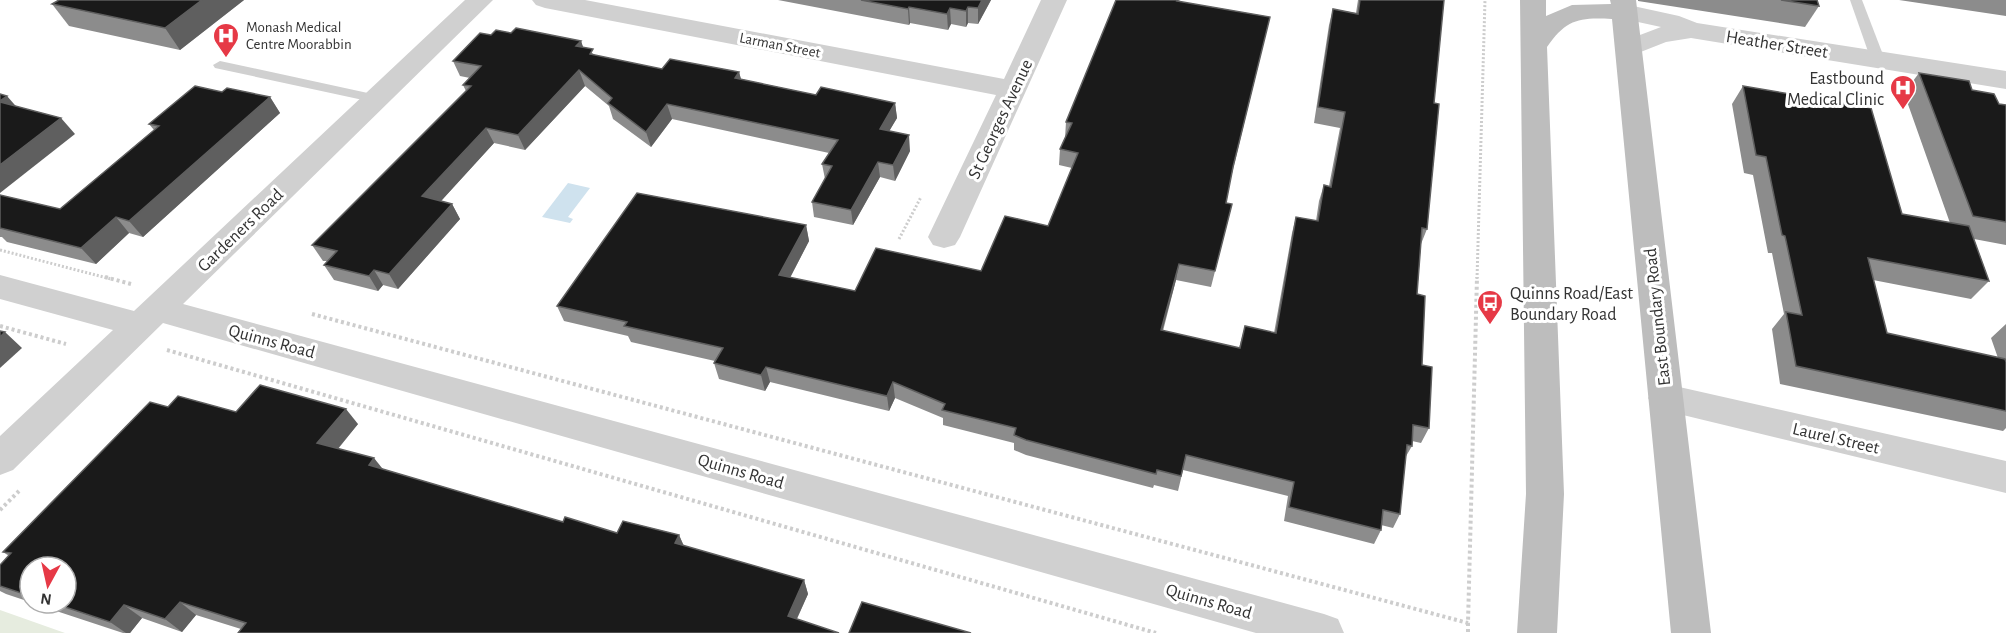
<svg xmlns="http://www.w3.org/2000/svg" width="2006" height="633" font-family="'Alegreya Sans',sans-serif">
	<rect width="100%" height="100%" fill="#fff"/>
	<polygon fill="#e6ecdf" points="0,610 65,633 0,633"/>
	<polygon fill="#cfe2ee" points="568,183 590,188 568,217 573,219 570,223 542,217"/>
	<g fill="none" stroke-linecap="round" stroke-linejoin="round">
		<g stroke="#cdcdcd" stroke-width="3" stroke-dasharray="2 2" stroke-linecap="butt">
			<polyline points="899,239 921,197"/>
			<polyline points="0,250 111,279"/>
			<polyline points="1477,279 1485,0"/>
		</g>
		<g stroke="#cdcdcd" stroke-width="4" stroke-dasharray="3 3" stroke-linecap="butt">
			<polyline points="105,277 131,284"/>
			<polyline points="312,314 1468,623 1477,277"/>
			<polyline points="0,326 66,344"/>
			<polyline points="167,350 1156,633"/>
			<polyline points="0,510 19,491"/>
			<polyline points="1468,623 1468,633"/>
		</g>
		<g fill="#d0d0d0" fill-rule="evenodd">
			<polygon points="1850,0 1862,0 1885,60 1883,63 1873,63 1871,60"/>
			<polygon points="220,61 377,95 384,99 377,103 215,68 213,65"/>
		</g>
		<g fill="#d0d0d0" fill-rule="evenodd">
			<polygon points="465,0 493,0 183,304 1324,614 1338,619 1344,633 1256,633 163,323 13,470 0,475 0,436 113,330 0,299 0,275 134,311"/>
			<polygon points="532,0 585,0 1004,79 1041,0 1067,0 960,237 955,245 944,248 933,245 928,237 996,95 545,8 536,5"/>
			<polygon points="1624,4 1679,16 1697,23 2006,71 2006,89 1691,38 1666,42 1628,57 1619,55 1615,49 1619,43 1661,27 1615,17 1611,12 1615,7"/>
			<polygon points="1666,384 2006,461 2006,493 1654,408 1648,398 1654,388"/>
		</g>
		<path fill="#bdbdbd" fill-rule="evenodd" d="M 1520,0 L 1546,0 L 1546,16 L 1572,5 L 1611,4 L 1610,0 L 1636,0 L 1711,633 L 1671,633 L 1612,19 C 1580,17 1566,19 1547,47 L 1564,494 L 1557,633 L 1517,633 L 1526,494 Z"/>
	</g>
	<g fill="#8c8c8c">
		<polygon points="244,0 180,50 69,26 52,4"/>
		<polygon points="778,0 991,0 978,24 968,23 966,27 951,24 948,30 910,23 909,25"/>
		<polygon points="1180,0 1180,1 1266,33 1230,182 1226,203 1228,220 1211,287 1176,280 1163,331 1239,348 1245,326 1274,333 1292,233 1296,217 1316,221 1319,201 1324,185 1329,186 1340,128 1314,123 1329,25 1333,9 1356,13 1358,0 1444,0 1434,103 1427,229 1421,244 1417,294 1422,365 1429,428 1421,443 1412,441 1412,446 1405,458 1400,514 1393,528 1381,525 1381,530 1374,544 1284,521 1288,496 1183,470 1178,491 1154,485 1153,488 1026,455 1014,450 1014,443 943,425 943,418 895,398 889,411 770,382 765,391 719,379 714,363 715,361 631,342 628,336 564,321 557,306 806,225 809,241 790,278 855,291 981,271 1048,226 1072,168 1059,165 1060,149 1065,138 1066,122"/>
		<polygon points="1638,0 1817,0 1819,6 1805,27 1638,1"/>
		<polygon points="1899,0 2006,0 2006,16"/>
		<polygon points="511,33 581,41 583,47 595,55 662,69 739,72 741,79 816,95 895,103 897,118 889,131 910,151 895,181 880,177 853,225 814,217 812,202 825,179 822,164 829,153 672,119 651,147 613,119 609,106 585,86 525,150 494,143 441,201 452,204 460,219 398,289 383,285 378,291 334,280 324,265 327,261 323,261 312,245 466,91 463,85 470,78 460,76 453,61 491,35"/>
		<polygon points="1919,73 1972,90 1999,104 2006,105 2006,245 1974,239 1989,281 1971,299 1873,280 1887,333 1998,358 1991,338 2006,324 2006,428 2003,431 1780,384 1772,329 1784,314 1772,253 1768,253 1753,175 1744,173 1732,104 1743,86 1902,214 1950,223 1904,93"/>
		<polygon points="222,92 270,97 280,113 143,237 129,233 96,264 7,242 2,237 0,237 0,195 60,209 154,130 149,124"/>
		<polygon points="168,407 358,424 338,449 383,469 563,522 617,533 679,535 684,546 804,580 808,594 797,619 241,629 196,615 182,632 142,618 130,633 123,633 32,603 66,603 30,567 30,602 6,594 0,591 0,565 9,556 3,552"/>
	</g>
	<g fill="#5f5f5f">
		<polygon points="202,0 244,0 180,50 165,28"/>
		<polygon points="982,0 991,0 978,24 978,8"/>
		<polygon points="909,7 910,23 909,25 908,9"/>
		<polygon points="968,7 968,23 966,27 966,11"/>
		<polygon points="950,8 951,24 948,30 947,14"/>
		<polygon points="581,41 586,56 576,46"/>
		<polygon points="579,70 585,86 525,150 518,135"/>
		<polygon points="739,72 743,87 735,78"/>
		<polygon points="7,96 21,112 0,103 0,101"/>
		<polygon points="270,97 280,113 143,237 129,221"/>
		<polygon points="895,103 897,118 881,145 880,129"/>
		<polygon points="667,104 672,119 651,147 646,132"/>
		<polygon points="61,118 75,134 0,193 0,165"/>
		<polygon points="486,128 494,143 431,212 422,196"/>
		<polygon points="909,135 910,151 895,181 893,165"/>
		<polygon points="878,162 880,177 853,225 851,210"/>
		<polygon points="452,204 460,219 398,289 389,274"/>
		<polygon points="116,217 129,233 96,264 81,248"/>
		<polygon points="806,225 809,241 783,291 779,275"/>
		<polygon points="1179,264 1176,280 1158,346 1161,330"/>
		<polygon points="374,270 383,285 378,291 369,276"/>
		<polygon points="5,332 22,348 0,368 0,337"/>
		<polygon points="766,367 770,382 765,391 761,375"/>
		<polygon points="893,382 895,398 889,411 887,396"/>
		<polygon points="346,409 358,424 330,458 317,443"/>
		<polygon points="374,458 386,473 369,465"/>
		<polygon points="679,535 685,549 675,543"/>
		<polygon points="804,580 808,594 792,629 788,616"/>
		<polygon points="180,602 196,615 182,632 165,619"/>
		<polygon points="124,605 142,618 130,633 126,633 110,622"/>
	</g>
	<g fill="#1a1a1a" stroke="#5f5f5f" stroke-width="1.5">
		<polygon points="59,0 202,0 165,28 52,4"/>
		<polygon points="861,0 982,0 978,8 968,7 966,11 950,8 947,14 909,7 908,9"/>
		<polygon points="1116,0 1178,0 1177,1 1270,17 1233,167 1226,203 1232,204 1215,271 1179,264 1161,330 1240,348 1245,326 1276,333 1296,217 1318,221 1324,185 1331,187 1345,112 1318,107 1333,9 1358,14 1360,0 1444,0 1434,103 1439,104 1427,229 1422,228 1417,294 1425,296 1422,365 1432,367 1429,428 1413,425 1412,446 1407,445 1400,514 1383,510 1381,530 1289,507 1294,482 1186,455 1181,476 1157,470 1156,474 1026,440 1014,435 1016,428 942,410 945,404 893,382 887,396 766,367 761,375 714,363 723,348 624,326 627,322 557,306 637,193 806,225 779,275 855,291 876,248 981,271 1005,216 1048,226 1078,153 1060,149 1072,123 1066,122"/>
		<polygon points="1781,0 1817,0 1819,6"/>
		<polygon points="516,28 581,41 576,46 593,49 590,54 662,69 670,59 739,72 735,78 816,95 821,87 895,103 880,129 909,135 893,165 878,162 851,210 812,202 832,166 822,164 838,140 667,104 646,132 608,103 612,98 579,70 518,135 486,128 422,196 452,204 389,274 374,270 369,276 324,265 337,251 312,245 471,86 463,85 481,66 453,61 480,33 491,35 496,30 511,33"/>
		<polygon points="1919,73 1969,81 1972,90 1994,94 1999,104 2006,105 2006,222 1973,216"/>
		<polygon points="195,86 222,92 227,88 270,97 129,221 116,217 81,248 0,228 0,195 60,209 159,126 149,124"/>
		<polygon points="1743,86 1871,108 1902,214 1969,226 1989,281 1868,258 1887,333 2005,359 2006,362 2006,411 1796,366 1786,312 1802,315 1785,236 1782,235 1766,157 1756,155"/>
		<polygon points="0,94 7,96 0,101"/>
		<polygon points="0,102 61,118 0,165"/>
		<polygon points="0,331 5,332 0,337"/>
		<polygon points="260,385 346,409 317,443 374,458 369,465 563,522 565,517 617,533 623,521 679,535 675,543 804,580 788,616 839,633 238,633 246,623 180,602 165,619 124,605 110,622 53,603 66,603 66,567 30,567 30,596 0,586 0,565 11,553 3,552 150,402 168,407 178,396 236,412"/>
		<polygon points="862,602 971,633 849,633"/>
	</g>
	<defs>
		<symbol id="hospital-pin" viewBox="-11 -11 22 30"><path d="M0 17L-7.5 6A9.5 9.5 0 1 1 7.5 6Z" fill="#e63946" stroke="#fff"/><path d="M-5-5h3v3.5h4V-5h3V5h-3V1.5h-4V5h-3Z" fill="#fff"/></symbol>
		<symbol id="bus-pin" viewBox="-11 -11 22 30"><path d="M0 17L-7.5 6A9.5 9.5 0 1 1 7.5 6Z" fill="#e63946" stroke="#fff"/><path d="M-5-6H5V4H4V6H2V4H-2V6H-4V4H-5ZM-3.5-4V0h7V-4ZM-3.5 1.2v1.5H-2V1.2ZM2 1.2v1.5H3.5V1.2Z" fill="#fff"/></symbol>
	</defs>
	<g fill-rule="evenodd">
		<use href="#hospital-pin" x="211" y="21" width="30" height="40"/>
		<use href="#hospital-pin" x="1888" y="73" width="30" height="40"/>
		<use href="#bus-pin" x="1475" y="288" width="30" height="40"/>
	</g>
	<g text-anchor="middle" stroke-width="6" stroke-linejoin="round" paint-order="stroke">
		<g font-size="15" fill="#333" stroke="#fff" text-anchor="start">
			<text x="246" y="32">Monash Medical<tspan x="246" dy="17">Centre Moorabbin</tspan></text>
		</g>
		<g font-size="15" fill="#333" stroke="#fff">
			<text transform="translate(780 45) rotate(11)" y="5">Larman Street</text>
		</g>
		<g font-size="18" fill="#333" stroke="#fff">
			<text transform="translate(1777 44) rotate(9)" y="6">Heather Street</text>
			<text transform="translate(1000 119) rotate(-65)" y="6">St Georges Avenue</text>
			<text transform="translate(240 230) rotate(-44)" y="6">Gardeners Road</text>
			<text transform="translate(1657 317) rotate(-96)" y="6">East Boundary Road</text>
			<text transform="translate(272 341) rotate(15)" y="6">Quinns Road</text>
			<text transform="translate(1836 438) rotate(13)" y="6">Laurel Street</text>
			<text transform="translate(741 471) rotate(16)" y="6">Quinns Road</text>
			<text transform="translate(1209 601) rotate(16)" y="6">Quinns Road</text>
		</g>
		<g font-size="18" fill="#333" stroke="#fff" text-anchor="end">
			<text x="1884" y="84">Eastbound<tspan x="1884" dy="21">Medical Clinic</tspan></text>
			<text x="1510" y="299" text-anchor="start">Quinns Road/East<tspan x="1510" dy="21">Boundary Road</tspan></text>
		</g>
	</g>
	<g transform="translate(48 585) rotate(188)"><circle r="28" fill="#ffffff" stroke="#adadad" stroke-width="1.5"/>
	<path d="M0-4.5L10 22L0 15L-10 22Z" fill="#e63946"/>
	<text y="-9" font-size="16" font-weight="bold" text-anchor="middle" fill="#333333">N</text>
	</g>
</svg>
